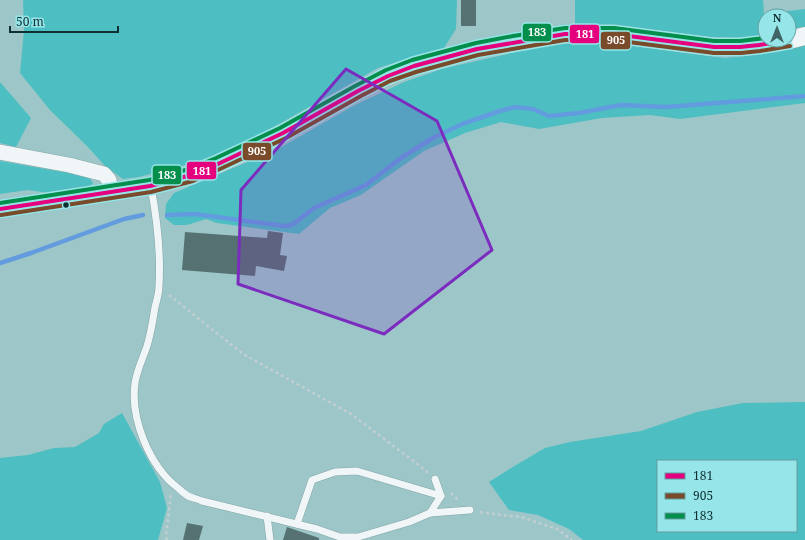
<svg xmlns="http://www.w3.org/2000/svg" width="805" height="540" font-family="'Noto Serif',serif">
	<rect width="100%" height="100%" fill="#9cc6c8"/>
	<g fill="#4dbfc2" fill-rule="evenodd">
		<polygon points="23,0 457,0 456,29 444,48 378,68 263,133 201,161 139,177 123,179 105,166 88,147 50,110 20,73 24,30"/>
		<polygon points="575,0 763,0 764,14 805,9 805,27 789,31 789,16 765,16 765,36 738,38 703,37 575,26"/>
		<polygon points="580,42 625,42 678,52 725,58 778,52 805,44 805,103 680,119 650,115 602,118 539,129 501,122 465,133 424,151 361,195 330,208 299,234 217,223 206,219 187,225 174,225 165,218 166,204 174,193 276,150 355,105 404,82 442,69 463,64 534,48"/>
		<polygon points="0,82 31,118 16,147 0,143"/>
		<polygon points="0,161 63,172 87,175 93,183 89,188 51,193 27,190 0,194"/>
		<path d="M 805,402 L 805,540 L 583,540 L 569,529 L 538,515 L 509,510 L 489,482 L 516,465 L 545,448 L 570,442 L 641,431 L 697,412 L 743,403 ZM 658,461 L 796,461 L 796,531 L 658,531 Z"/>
		<polygon points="122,413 160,482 167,508 158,540 0,540 0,458 28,455 54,448 75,447 99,433 104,424"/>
	</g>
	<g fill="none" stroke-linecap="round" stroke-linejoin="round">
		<g stroke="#639bdf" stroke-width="4.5">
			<polyline points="167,215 195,214 284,226 292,225 314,208 366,185 401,158 431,139 462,124 500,111 515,107 533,109 549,116 579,113 621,105 666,107 805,96"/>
			<polyline points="0,263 31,253 124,219 143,215"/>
		</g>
	</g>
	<g fill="#567171">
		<rect x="461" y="0" width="15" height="26"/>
		<polygon points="268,231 283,233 280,255 287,256 284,271 256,266 255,276 182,270 185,232 267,238"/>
		<polygon points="187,523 203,526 199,540 183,540"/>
		<polygon points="287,527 319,538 319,540 283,540"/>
	</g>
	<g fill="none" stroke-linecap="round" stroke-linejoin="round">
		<defs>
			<g id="service">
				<path d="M 151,187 C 157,219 161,253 159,286 C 159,293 157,300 155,307 C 153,320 151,333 147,346 C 143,358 137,370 135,383 C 130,419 150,467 178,488 C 181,491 185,494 188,496 C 192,498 198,499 202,501 L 317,529 L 340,537 L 358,537 L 409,522 L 430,513 L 470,510"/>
				<polyline points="435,479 441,496"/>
				<polyline points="267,516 270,540"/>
				<polyline points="297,524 312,480 335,472 357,471 441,496 430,513"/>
			</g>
			<polyline id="minor" points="0,152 69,165 104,174 109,180 111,191"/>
			<g id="tertiary">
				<polyline points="789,40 805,36"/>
				<polyline points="0,209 150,186 191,175 218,164 253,148 283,133 358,91 388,76 414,66 477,49 514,42 565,34 613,34 714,47 740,47 759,45 789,40"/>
			</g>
		</defs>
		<use href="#service" stroke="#82a4a5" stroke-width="8"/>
		<use href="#minor" stroke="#82a4a5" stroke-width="16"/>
		<use href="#tertiary" stroke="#82a4a5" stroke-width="19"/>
		<g stroke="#c1cfd0" stroke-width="2.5" stroke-dasharray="3 3" stroke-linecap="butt">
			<polyline points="169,295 243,354 351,414 420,466 428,473"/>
			<polyline points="451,493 459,501"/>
			<polyline points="480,512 502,515 521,517 557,529 572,540"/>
			<polyline points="167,540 166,536 171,494"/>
		</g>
		<use href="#service" stroke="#f0f6f7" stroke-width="7"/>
		<use href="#minor" stroke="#f0f6f7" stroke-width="15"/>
		<use href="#tertiary" stroke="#f0f6f7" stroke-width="18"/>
		<defs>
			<polyline id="bus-1" points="0,209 150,186 191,175 218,164 283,133 358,91 388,76 414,66 477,49 565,34 613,34 714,47 740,47 759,45 789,40"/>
			<polyline id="bus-2" points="1,215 151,192 193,181 220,169 286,138 361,96 390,81 416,72 478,55 565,40 613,40 714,53 741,53 760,51 790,46"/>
			<polyline id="bus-3" points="0,203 149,180 189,169 216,158 280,128 355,86 386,70 412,60 476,43 513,36 565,28 614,28 714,41 740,41 765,38"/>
		</defs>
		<use href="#bus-1" stroke="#96e6e9" stroke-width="7"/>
		<use href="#bus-2" stroke="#96e6e9" stroke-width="7"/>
		<use href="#bus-3" stroke="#96e6e9" stroke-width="7"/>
		<use href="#bus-1" stroke="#e5007d" stroke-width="4"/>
		<use href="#bus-2" stroke="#7a4b2a" stroke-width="4"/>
		<use href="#bus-3" stroke="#038e4b" stroke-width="4"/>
	</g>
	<path fill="#7b2cbf" fill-opacity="0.2" stroke="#7b2cbf" stroke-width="3" stroke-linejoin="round" d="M 346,69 L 437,121 L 492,250 L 384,334 L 238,284 L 241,190 Z"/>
	<circle fill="#0e3032" stroke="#96e6e9" stroke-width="1.5" cx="66" cy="205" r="3.5"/>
	<g stroke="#96e6e9" stroke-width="1.5">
		<rect x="522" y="23" width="30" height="19" rx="4" fill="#038e4b"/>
		<rect x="569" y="24" width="31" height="20" rx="4" fill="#e5007d"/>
		<rect x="600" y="31" width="31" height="19" rx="4" fill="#7a4b2a"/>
		<rect x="242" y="142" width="30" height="19" rx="4" fill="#7a4b2a"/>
		<rect x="186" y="161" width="31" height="19" rx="4" fill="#e5007d"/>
		<rect x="152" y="165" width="30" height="20" rx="4" fill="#038e4b"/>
	</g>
	<g font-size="11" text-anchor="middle" font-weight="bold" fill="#fff">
		<text x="537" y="36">183</text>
		<text x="585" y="38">181</text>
		<text x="616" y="44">905</text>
		<text x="257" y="155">905</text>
		<text x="202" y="175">181</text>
		<text x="167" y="179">183</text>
	</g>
	<rect x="657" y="460" width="140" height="72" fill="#96e6e9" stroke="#609da0"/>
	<rect x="665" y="473" width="20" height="6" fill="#e5007d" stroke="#609da0"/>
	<text x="693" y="480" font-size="12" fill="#0e3032">181</text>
	<rect x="665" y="493" width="20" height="6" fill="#7a4b2a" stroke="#609da0"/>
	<text x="693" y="500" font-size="12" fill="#0e3032">905</text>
	<rect x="665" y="513" width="20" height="6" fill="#038e4b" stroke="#609da0"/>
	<text x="693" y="520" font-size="12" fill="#0e3032">183</text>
	<g transform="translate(777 28)"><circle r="19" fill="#96e6e9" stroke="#609da0"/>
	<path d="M0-3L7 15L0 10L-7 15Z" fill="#406466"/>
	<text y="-6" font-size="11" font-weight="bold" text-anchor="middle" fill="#0e3032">N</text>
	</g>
	<path d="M10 26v6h108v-6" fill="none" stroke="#0e3032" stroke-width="2"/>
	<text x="16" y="26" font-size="12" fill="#0e3032" stroke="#96e6e9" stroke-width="3" paint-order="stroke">50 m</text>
</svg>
